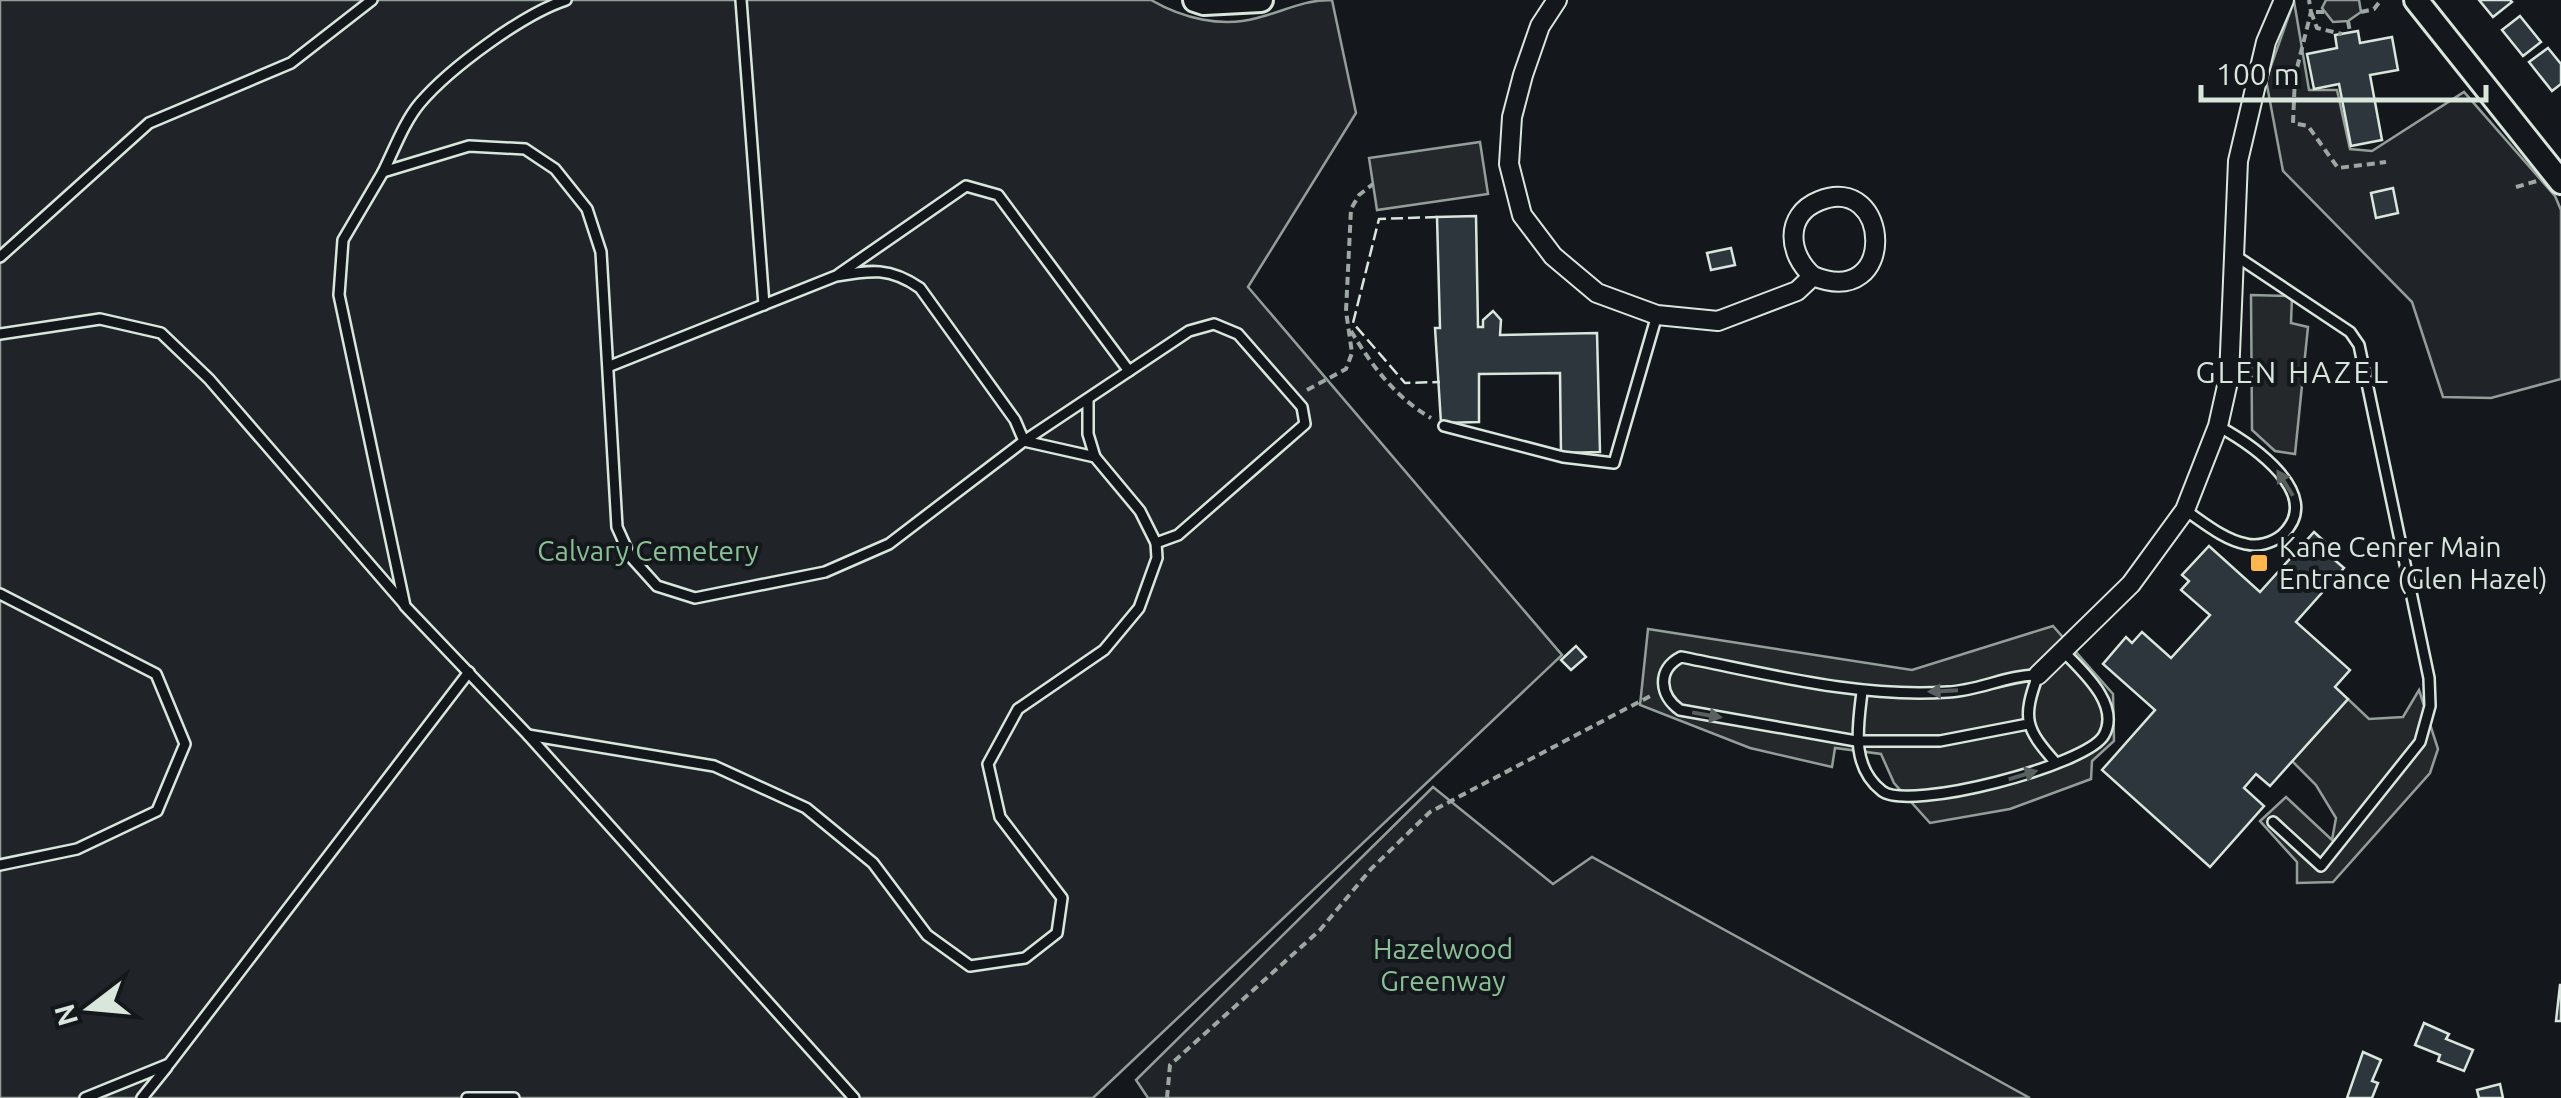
<svg xmlns="http://www.w3.org/2000/svg" width="2561" height="1098" font-family="Ubuntu,sans-serif">
	<rect width="100%" height="100%" fill="#14181c"/>
	<g fill="#202428" stroke="#939e99" stroke-width="2.5">
		<path d="M 0,0 L 1151,0 C 1182,18 1221,28 1257,18 C 1285,11 1302,0 1332,0 L 1356,113 L 1248,287 L 1562,655 L 1093,1098 L 0,1098 Z"/>
		<polygon points="2294,1 2309,90 2337,90 2350,149 2372,151 2464,92 2555,196 2561,210 2561,379 2491,398 2443,397 2412,302 2283,171 2266,80"/>
		<polygon points="1433,787 1553,884 1592,857 2030,1098 1148,1098 1136,1080"/>
	</g>
	<g fill="#24282b" stroke="#939e99" stroke-width="2.5">
		<polygon points="2326,0 2359,0 2361,12 2348,21 2333,22 2322,8"/>
		<polygon points="1480,142 1488,194 1377,210 1369,158"/>
		<polygon points="2251,295 2292,296 2291,323 2308,327 2295,454 2275,451 2252,430"/>
		<polygon points="2053,626 2113,694 2114,741 2092,761 2091,779 2010,809 1930,823 1894,783 1881,754 1835,748 1832,767 1750,748 1640,705 1648,629 1912,670"/>
		<polygon points="2419,690 2438,749 2430,773 2333,882 2297,883 2297,862 2260,821 2286,797 2332,840 2336,818 2316,785 2292,761 2348,699 2369,719 2403,717"/>
	</g>
	<g fill="#2c363c" stroke="#d8e6dc" stroke-width="2.5">
		<polygon points="2479,0 2510,0 2512,2 2493,17"/>
		<polygon points="2520,16 2541,42 2523,56 2502,30"/>
		<polygon points="2358,31 2360,43 2392,37 2398,70 2370,75 2382,140 2351,146 2339,84 2314,89 2307,54 2337,48 2335,35"/>
		<polygon points="2548,48 2561,64 2561,84 2552,91 2529,62"/>
		<polygon points="2393,188 2398,213 2376,218 2371,193"/>
		<polygon points="1476,216 1478,327 1483,327 1483,320 1493,311 1501,320 1500,335 1597,333 1600,452 1561,453 1560,373 1479,374 1479,422 1441,423 1435,328 1440,328 1437,217"/>
		<polygon points="1731,248 1735,265 1711,270 1707,253"/>
		<polygon points="2314,532 2336,552 2331,557 2344,568 2296,622 2350,670 2335,687 2348,699 2270,786 2256,774 2244,788 2264,806 2210,867 2102,770 2155,710 2103,664 2126,637 2132,643 2142,632 2171,658 2210,615 2181,590 2189,581 2182,575 2209,546 2260,592"/>
		<polygon points="1576,646 1586,657 1571,670 1561,660"/>
		<polygon points="2560,985 2561,985 2561,1021 2556,1021"/>
		<polygon points="2424,1023 2449,1034 2446,1039 2473,1050 2464,1071 2438,1061 2440,1055 2415,1045"/>
		<polygon points="2363,1052 2381,1060 2372,1081 2378,1083 2372,1098 2347,1098"/>
		<polygon points="2500,1084 2503,1098 2479,1098 2477,1090"/>
	</g>
	<g fill="none" stroke-linecap="round" stroke-linejoin="round">
		<defs>
			<g id="service">
				<polyline points="741,0 764,305"/>
				<polyline points="383,172 343,240 339,295 405,606 528,735 854,1098"/>
				<polyline points="2233,254 2350,332 2359,345 2429,678 2430,706 2420,742 2321,866 2273,822"/>
				<polyline points="0,257 149,123 291,63 372,0"/>
				<polyline points="839,274 966,186 998,195 1129,371"/>
				<polyline points="0,334 100,319 161,333 209,379 404,604"/>
				<path d="M 610,366 L 836,276 C 871,270 890,267 920,288 L 1015,420 L 1024,441 L 1189,331 L 1214,324 L 1238,334 L 1302,407 L 1305,424 L 1178,535 L 1156,543"/>
				<polyline points="1088,400 1088,434 1095,457"/>
				<polyline points="1444,426 1563,457 1614,463 1657,315"/>
				<path d="M 2185,510 C 2203,522 2224,540 2246,544 C 2258,547 2272,543 2282,535 C 2327,494 2249,443 2218,426"/>
				<polyline points="0,594 156,674 185,744 157,811 77,849 0,865"/>
				<path d="M 1862,692 C 1858,726 1850,766 1882,791 C 1909,812 2088,765 2104,735 C 2121,704 2081,670 2063,651"/>
				<path d="M 2028,724 L 1940,741 L 1856,741 L 1680,710 C 1660,696 1656,670 1681,657 C 1769,674 1857,698 1948,692 C 1978,691 2007,675 2038,675 C 2022,719 2025,728 2056,763"/>
				<path d="M 528,735 L 714,766 L 806,808 L 873,863 L 927,935 L 970,966 L 1025,958 L 1057,933 L 1062,898 L 1000,817 L 988,764 L 1018,709 L 1104,650 L 1139,608 L 1157,558 L 1156,543 L 1140,511 L 1095,457 L 1024,441 L 889,544 L 825,572 L 695,598 L 657,586 L 630,556 L 617,527 L 601,252 L 587,209 L 555,169 L 525,149 L 469,146 L 383,172 C 394,150 404,122 420,103 C 450,68 523,14 566,0"/>
				<polyline points="85,1098 169,1064 469,672"/>
				<polyline points="142,1098 167,1067"/>
				<polyline points="467,1098 514,1098"/>
			</g>
			<g id="minor">
				<path d="M 1557,0 L 1540,26 L 1523,75 L 1512,117 L 1509,164 L 1522,215 L 1553,256 L 1597,293 L 1657,315 L 1718,321 L 1797,291 L 1813,276 C 1899,311 1891,171 1819,201 C 1784,215 1788,255 1813,276"/>
				<polyline points="2038,675 2131,584 2185,510 2218,426 2229,377 2238,161 2266,42 2284,0"/>
			</g>
			<g id="tertiary">
				<polyline points="1195,0 1204,3 1261,0"/>
				<polyline points="2416,0 2561,182"/>
			</g>
		</defs>
		<use href="#service" stroke="#d8e6dc" stroke-width="14"/>
		<use href="#minor" stroke="#d8e6dc" stroke-width="22"/>
		<use href="#tertiary" stroke="#d8e6dc" stroke-width="28"/>
		<g stroke="#9da8a2" stroke-width="4" stroke-dasharray="8 5" stroke-linecap="butt">
			<polyline points="2324,12 2311,12 2317,28 2342,34"/>
			<polyline points="2361,12 2374,9 2381,0"/>
			<polyline points="2348,21 2350,32"/>
			<polyline points="2278,76 2295,76 2311,12 2309,0"/>
			<polyline points="2295,76 2293,123 2308,126 2338,168 2386,162"/>
			<polyline points="2516,187 2537,181"/>
			<path d="M 1351,331 C 1372,366 1395,397 1431,418"/>
			<polyline points="1307,390 1346,369 1352,353 1346,311 1351,209 1359,195 1373,184"/>
			<polyline points="1167,1098 1170,1065 1320,930 1371,869 1430,812 1654,694"/>
		</g>
		<use href="#service" stroke="#14181c" stroke-width="9"/>
		<use href="#minor" stroke="#14181c" stroke-width="18"/>
		<use href="#tertiary" stroke="#14181c" stroke-width="22"/>
		<polyline stroke="#d8e6dc" stroke-width="2.5" stroke-dasharray="12 5" stroke-linecap="butt" points="1437,217 1379,219 1353,323 1405,383 1440,382"/>
	</g>
	<defs><path id="oneway-solid" d="M-6-.8H1V-3.2L6.5 0L1 3.2V.8H-6Z" transform="scale(2.5)"/></defs>
	<g fill="#59605f">
		<use href="#oneway-solid" transform="translate(2285 483) rotate(-122)"/>
		<use href="#oneway-solid" transform="translate(1943 691) rotate(177)"/>
		<use href="#oneway-solid" transform="translate(1707 715) rotate(10)"/>
		<use href="#oneway-solid" transform="translate(2023 775) rotate(-17)"/>
	</g>
	<rect fill="#ffb74d" stroke="#14181c" stroke-width="4" x="2249" y="553" width="20" height="20" rx="5"/>
	<g text-anchor="middle" stroke-width="8" stroke-linejoin="round" paint-order="stroke">
		<g font-size="28" fill="#d8e6dc" stroke="#14181c" text-anchor="start">
			<text x="2279" y="557">Kane Cenrer Main<tspan x="2279" dy="32">Entrance (Glen Hazel)</tspan></text>
		</g>
		<g font-size="28" fill="#8ac095" stroke="#14181c">
			<text x="648" y="561">Calvary Cemetery</text>
			<text x="1443" y="959">Hazelwood<tspan x="1443" dy="32">Greenway</tspan></text>
		</g>
		<g font-size="30" letter-spacing="2.5" fill="#d8e6dc" stroke="#14181c">
			<text x="2293" y="383">GLEN HAZEL</text>
		</g>
	</g>
	<g transform="translate(90 1008) rotate(254)" stroke="#14181c" stroke-width="8" paint-order="stroke">
	<path d="M0-8L18 38L0 25L-18 38Z" fill="#d8e6dc"/>
	<text y="-15" font-size="28" font-weight="bold" text-anchor="middle" fill="#d8e6dc">N</text>
	</g>
	<path d="M2201 85v15h285v-15" fill="none" stroke="#d8e6dc" stroke-width="5"/>
	<text x="2216" y="85" font-size="30" fill="#d8e6dc" stroke="#14181c" stroke-width="8" paint-order="stroke">100 m</text>
</svg>
